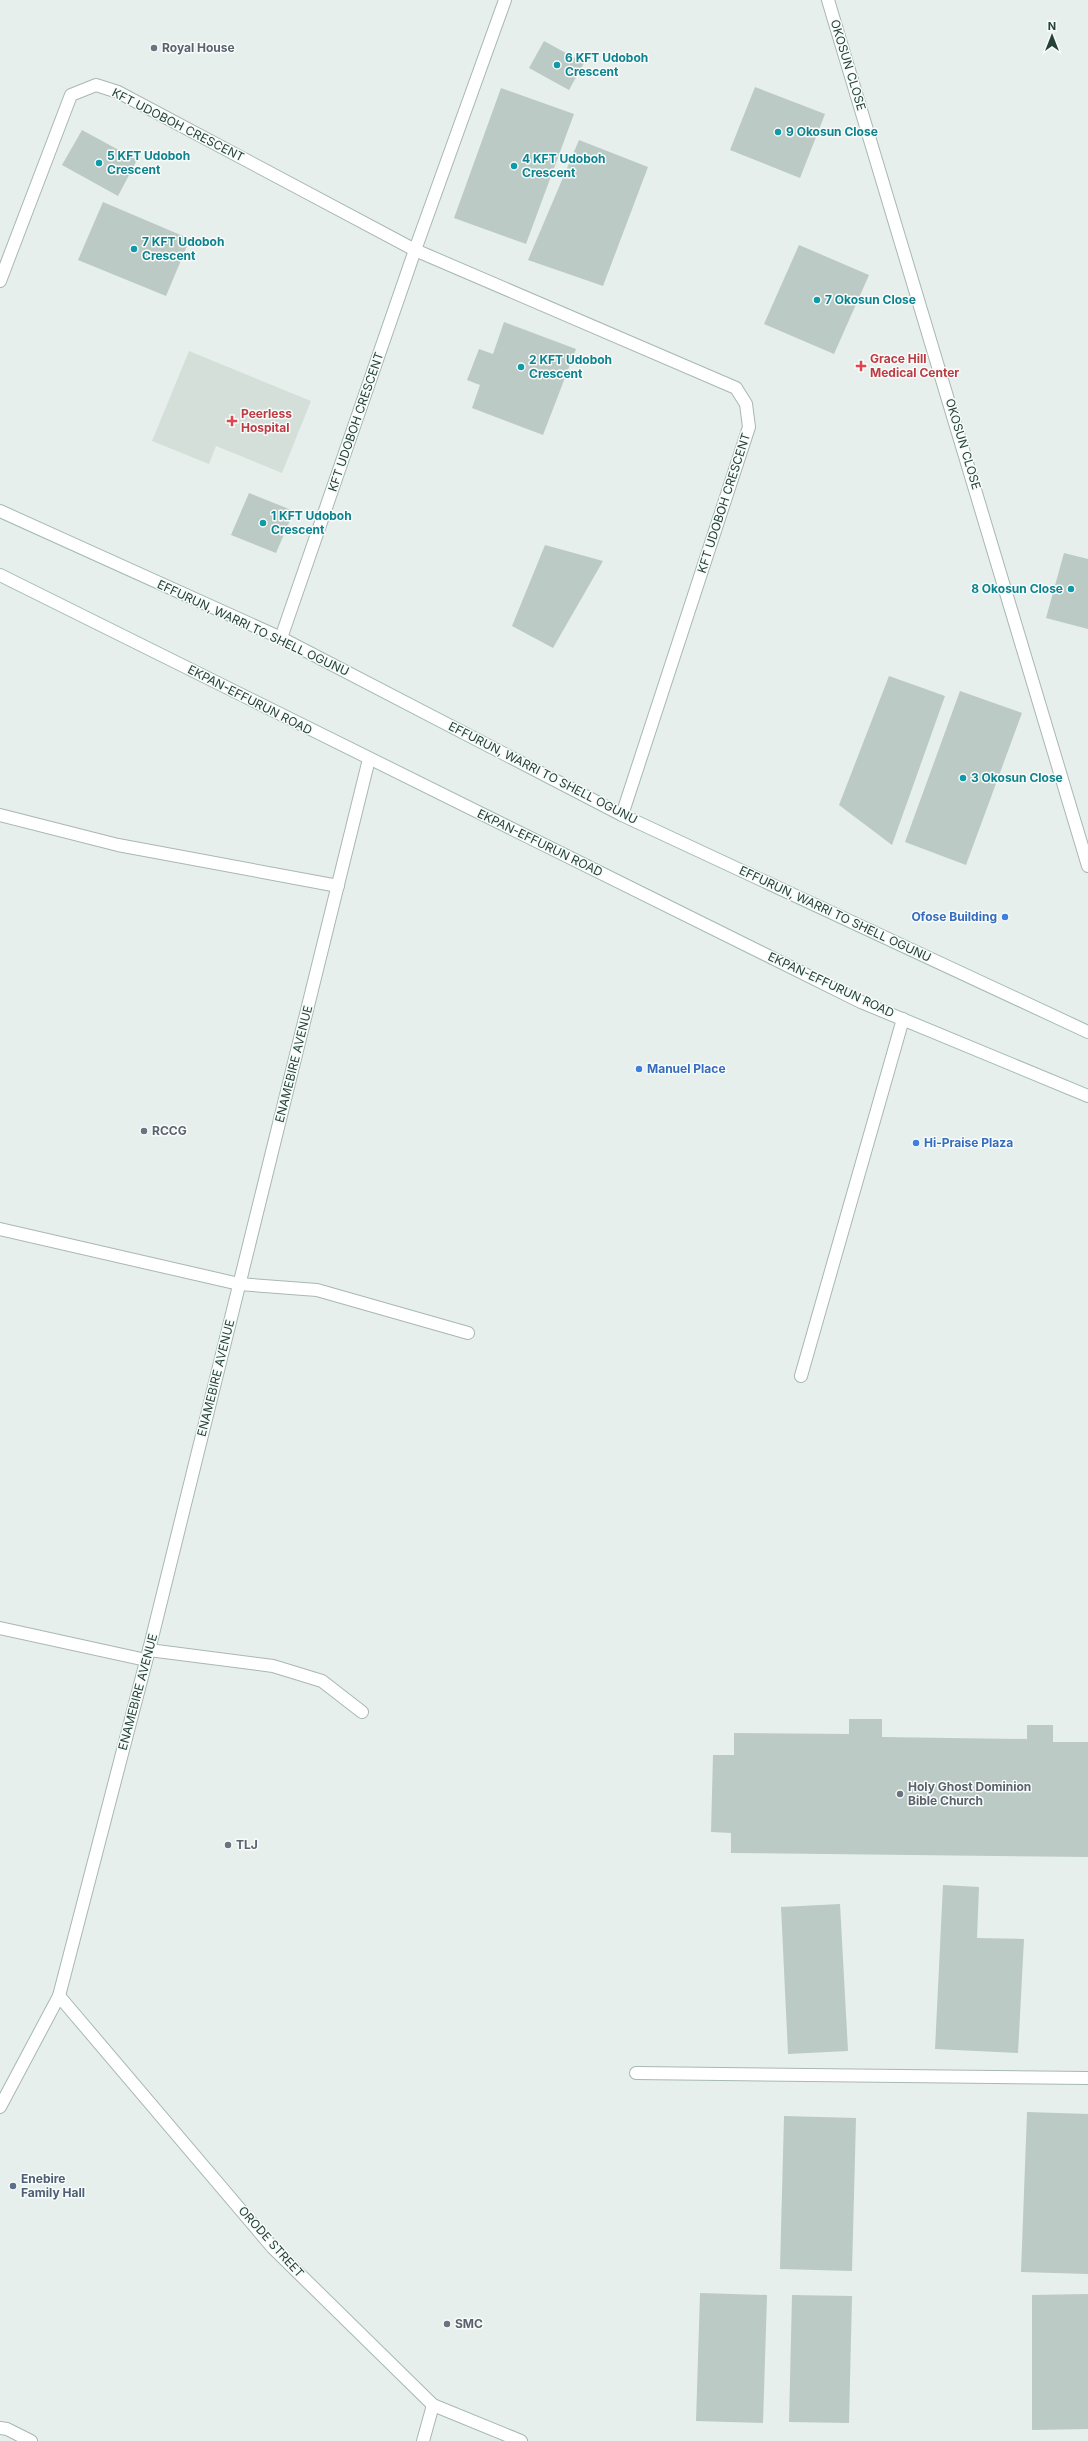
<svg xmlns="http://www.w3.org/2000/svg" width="1088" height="2441" font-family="Inter,sans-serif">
	<rect width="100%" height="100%" fill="#e6efeb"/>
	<polygon fill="#d4dfda" points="189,351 311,401 282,473 216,446 209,464 152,441"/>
	<g fill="#bbcac4">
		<polygon points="544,41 584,63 569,90 529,68"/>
		<polygon points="755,87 825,114 800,178 730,150"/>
		<polygon points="501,88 574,114 526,244 454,218"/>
		<polygon points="82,130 137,160 118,196 62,165"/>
		<polygon points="579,140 648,167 603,286 528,260"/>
		<polygon points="103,202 190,239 166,296 78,260"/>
		<polygon points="799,245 869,275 834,354 764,324"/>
		<polygon points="504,322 576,349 543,435 472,408 480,385 467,380 479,349 493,354"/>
		<polygon points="249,493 294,511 276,553 231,535"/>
		<polygon points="545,545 603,561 553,648 512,626"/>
		<polygon points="1064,553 1088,559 1088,629 1046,618"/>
		<polygon points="889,676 945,696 892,845 839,805"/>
		<polygon points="960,691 1022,713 966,865 905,842"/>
		<polygon points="849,1719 882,1719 882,1737 1027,1739 1027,1725 1053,1725 1053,1742 1088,1742 1088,1857 731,1853 731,1833 711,1832 713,1755 734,1755 734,1733 849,1734"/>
		<polygon points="943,1885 979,1887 977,1938 1024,1939 1018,2053 935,2049"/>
		<polygon points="840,1904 848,2051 788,2054 781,1907"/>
		<polygon points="1027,2112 1088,2114 1088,2274 1021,2272"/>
		<polygon points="784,2116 856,2118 852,2271 780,2269"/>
		<polygon points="700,2293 767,2295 763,2423 696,2421"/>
		<polygon points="1088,2294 1088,2429 1032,2430 1032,2295"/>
		<polygon points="792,2295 852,2296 849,2423 789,2422"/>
	</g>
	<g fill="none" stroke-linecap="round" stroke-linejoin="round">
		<defs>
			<g id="lane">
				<polyline points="0,1229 239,1284 317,1290 468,1333"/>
				<polyline points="801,1376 903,1019"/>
				<polyline points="149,1650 273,1666 322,1681 362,1712"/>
			</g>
			<g id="street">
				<polyline points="828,0 1088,866"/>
				<polyline points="0,281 71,95 96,85 118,92 415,250 736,388 746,404 749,427 622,815"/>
				<polyline points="281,638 415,250 505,0"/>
				<polyline points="0,815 118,845 338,886"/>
				<polyline points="0,1628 146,1660"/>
				<polyline points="59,1996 273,2248 433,2405 521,2441"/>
				<polyline points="636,2073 1088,2078"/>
				<polyline points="0,2107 59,1996 149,1650 369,759"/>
				<polyline points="0,2428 7,2429 31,2441"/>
				<polyline points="423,2441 433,2405"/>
			</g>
			<g id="secondary">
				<polyline points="0,511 281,638 622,815 1088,1032"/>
				<polyline points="0,575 861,1002 1088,1096"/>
			</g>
		</defs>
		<use href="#lane" stroke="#a8b8b2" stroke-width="14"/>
		<use href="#street" stroke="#a8b8b2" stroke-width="14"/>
		<use href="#secondary" stroke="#a4bbb3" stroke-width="14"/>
		<use href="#lane" stroke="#fff" stroke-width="12"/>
		<use href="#street" stroke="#fff" stroke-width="12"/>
		<use href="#secondary" stroke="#fff" stroke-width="12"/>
	</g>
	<g fill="#6b7280" stroke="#f7fbf9" stroke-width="1.5">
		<circle cx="154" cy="48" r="4"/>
		<circle cx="144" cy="1131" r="4"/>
		<circle cx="900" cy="1794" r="4"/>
		<circle cx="228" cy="1845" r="4"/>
		<circle cx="447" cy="2324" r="4"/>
	</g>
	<g fill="#0f9aa8" stroke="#f7fbf9" stroke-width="1.5">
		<circle cx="557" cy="65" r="4"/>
		<circle cx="778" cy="132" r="4"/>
		<circle cx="99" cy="163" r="4"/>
		<circle cx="514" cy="166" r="4"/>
		<circle cx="134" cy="249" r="4"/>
		<circle cx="817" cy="300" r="4"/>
		<circle cx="521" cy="367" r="4"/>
		<circle cx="263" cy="523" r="4"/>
		<circle cx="1071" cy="589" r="4"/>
		<circle cx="963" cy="778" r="4"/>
	</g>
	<g fill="#e0444e" stroke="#f7fbf9" stroke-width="1.5">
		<path d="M859 360h4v4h4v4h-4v4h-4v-4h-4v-4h4z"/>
		<path d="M230 415h4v4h4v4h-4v4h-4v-4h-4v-4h4z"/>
	</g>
	<g fill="#3f7fe0" stroke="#f7fbf9" stroke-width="1.5">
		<circle cx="1005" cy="917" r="4"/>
		<circle cx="639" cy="1069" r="4"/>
		<circle cx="916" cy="1143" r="4"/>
	</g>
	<circle fill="#5c6f8a" stroke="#f7fbf9" stroke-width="1.5" cx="13" cy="2186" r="4"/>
	<g text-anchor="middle" stroke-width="3" stroke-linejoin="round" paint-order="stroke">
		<g font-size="12" font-weight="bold" fill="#5b616d" stroke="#f7fbf9" text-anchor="start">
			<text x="162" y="52">Royal House</text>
			<text x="152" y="1135">RCCG</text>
			<text x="908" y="1791">Holy Ghost Dominion<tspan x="908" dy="14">Bible Church</tspan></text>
			<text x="236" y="1849">TLJ</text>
			<text x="455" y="2328">SMC</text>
		</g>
		<g font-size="12" font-weight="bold" fill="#0d838f" stroke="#f7fbf9" text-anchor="start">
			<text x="565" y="62">6 KFT Udoboh<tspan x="565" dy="14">Crescent</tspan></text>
			<text x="786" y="136">9 Okosun Close</text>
			<text x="107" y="160">5 KFT Udoboh<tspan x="107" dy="14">Crescent</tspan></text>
			<text x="522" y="163">4 KFT Udoboh<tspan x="522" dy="14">Crescent</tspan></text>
			<text x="142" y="246">7 KFT Udoboh<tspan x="142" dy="14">Crescent</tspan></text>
			<text x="825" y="304">7 Okosun Close</text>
			<text x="529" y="364">2 KFT Udoboh<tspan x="529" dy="14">Crescent</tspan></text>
			<text x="271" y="520">1 KFT Udoboh<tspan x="271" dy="14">Crescent</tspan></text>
			<text x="1063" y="593" text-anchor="end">8 Okosun Close</text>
			<text x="971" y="782">3 Okosun Close</text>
		</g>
		<g font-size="12" fill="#24423a" stroke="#f7fbf9">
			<text transform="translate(848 65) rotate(73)" y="4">OKOSUN CLOSE</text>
			<text transform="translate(178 125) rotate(27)" y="4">KFT UDOBOH CRESCENT</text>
			<text transform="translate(356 422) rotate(-71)" y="4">KFT UDOBOH CRESCENT</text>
			<text transform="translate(963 444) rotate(73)" y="4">OKOSUN CLOSE</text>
			<text transform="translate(724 503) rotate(-72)" y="4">KFT UDOBOH CRESCENT</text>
			<text transform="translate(253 628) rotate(25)" y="4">EFFURUN, WARRI TO SHELL OGUNU</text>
			<text transform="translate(250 700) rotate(27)" y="4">EKPAN-EFFURUN ROAD</text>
			<text transform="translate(543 773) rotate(27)" y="4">EFFURUN, WARRI TO SHELL OGUNU</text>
			<text transform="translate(540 843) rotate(26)" y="4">EKPAN-EFFURUN ROAD</text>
			<text transform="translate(835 914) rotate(25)" y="4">EFFURUN, WARRI TO SHELL OGUNU</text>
			<text transform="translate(831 985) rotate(25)" y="4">EKPAN-EFFURUN ROAD</text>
			<text transform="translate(294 1064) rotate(-76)" y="4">ENAMEBIRE AVENUE</text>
			<text transform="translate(216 1378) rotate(-76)" y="4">ENAMEBIRE AVENUE</text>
			<text transform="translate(138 1692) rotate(-75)" y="4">ENAMEBIRE AVENUE</text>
			<text transform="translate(271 2242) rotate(48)" y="4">ORODE STREET</text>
		</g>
		<g font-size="12" font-weight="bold" fill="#be3a42" stroke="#f7fbf9" text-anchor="start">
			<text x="870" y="363">Grace Hill<tspan x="870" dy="14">Medical Center</tspan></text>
			<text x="241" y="418">Peerless<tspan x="241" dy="14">Hospital</tspan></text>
		</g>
		<g font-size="12" font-weight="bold" fill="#366cbe" stroke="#f7fbf9" text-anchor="start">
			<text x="997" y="921" text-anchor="end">Ofose Building</text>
			<text x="647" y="1073">Manuel Place</text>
			<text x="924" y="1147">Hi-Praise Plaza</text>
		</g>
		<g font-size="12" font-weight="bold" fill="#4e5e75" stroke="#f7fbf9" text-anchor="start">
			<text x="21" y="2183">Enebire<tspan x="21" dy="14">Family Hall</tspan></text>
		</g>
	</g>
	<g transform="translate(1052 36)" stroke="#f7fbf9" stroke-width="3" paint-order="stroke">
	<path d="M0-3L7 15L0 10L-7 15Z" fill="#24423a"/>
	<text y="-6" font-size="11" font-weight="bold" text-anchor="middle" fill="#24423a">N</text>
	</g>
</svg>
